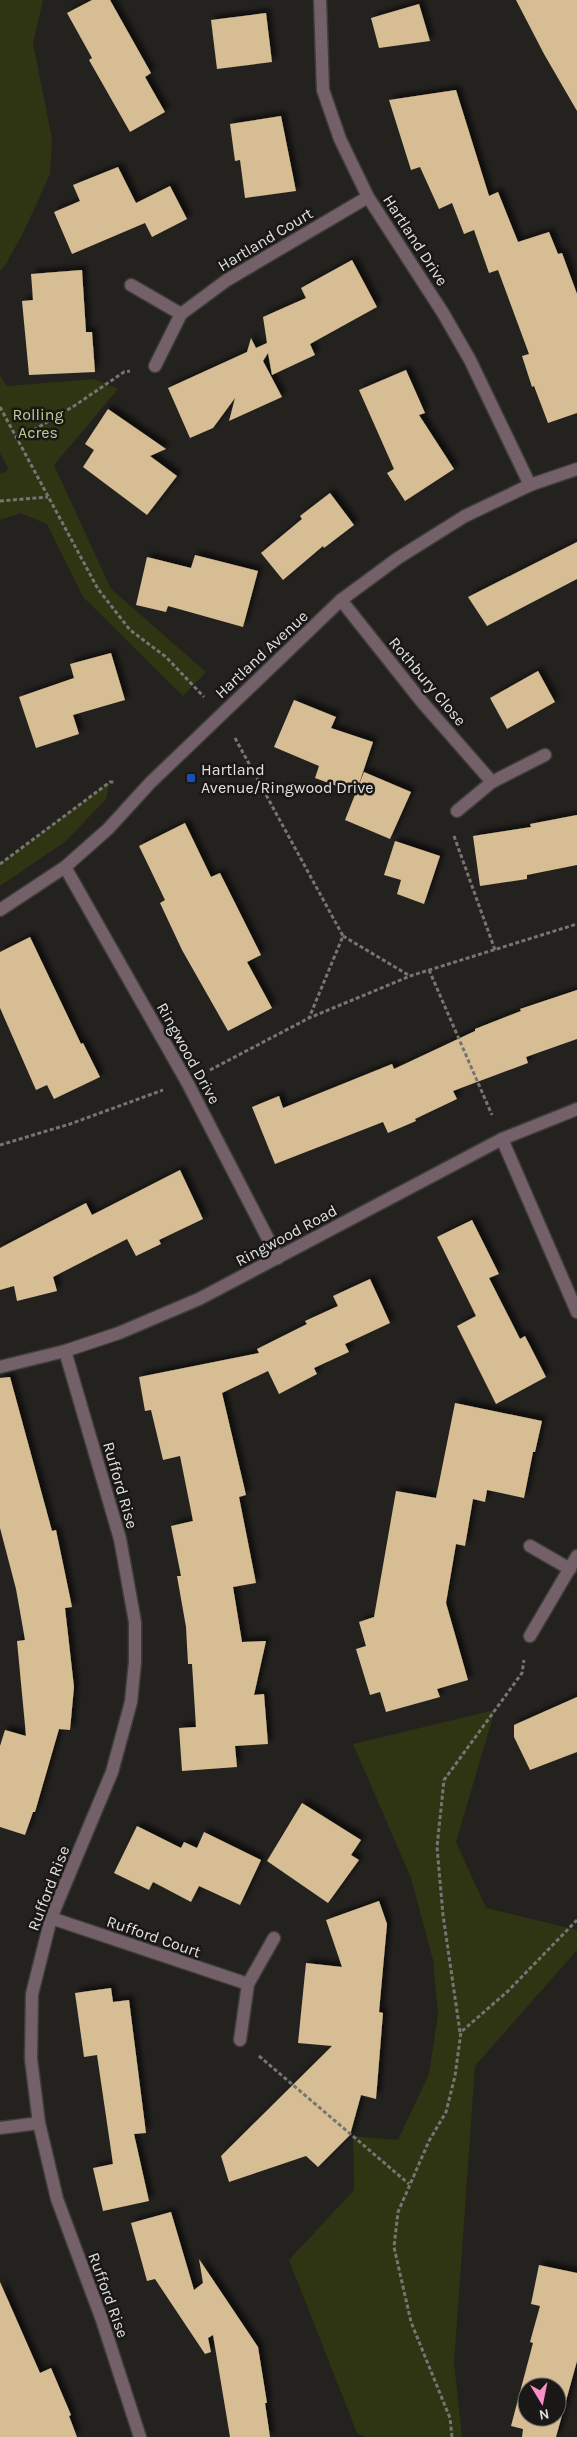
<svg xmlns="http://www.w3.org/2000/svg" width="577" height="2437" font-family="Karla,sans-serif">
	<defs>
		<filter id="shadow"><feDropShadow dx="4.5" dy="-4.5" stdDeviation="2.5" flood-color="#0009"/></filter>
	</defs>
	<rect width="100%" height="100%" fill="#23221f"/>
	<g fill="#2f3512">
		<polygon points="0,0 43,0 33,43 52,139 50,174 25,229 6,264 0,271"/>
		<polygon points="0,375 7,386 94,379 118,389 54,465 111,589 206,672 183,696 83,597 47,524 20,513 0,520 0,474 9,470 0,453"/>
		<polygon points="110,782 106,799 66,841 0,886 0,864"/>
		<polygon points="495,1710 456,1842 486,1908 577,1930 577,1950 475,2066 454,2363 462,2437 365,2437 357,2433 289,2260 354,2190 353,2136 398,2140 429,2074 438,2014 433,1960 411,1878 353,1744"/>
	</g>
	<g fill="#d6bd94" fill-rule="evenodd" filter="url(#shadow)">
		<polygon points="92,0 110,0 151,73 145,77 165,112 130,132 89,60 92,58 67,13"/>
		<polygon points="516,0 577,0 577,111 544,54"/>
		<polygon points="419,4 430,41 379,48 371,18"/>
		<polygon points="266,13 272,62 217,69 211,20"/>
		<polygon points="456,90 489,196 498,192 518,242 549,232 558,254 562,253 577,294 577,413 548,423 534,386 532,387 522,356 529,354 498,270 489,273 474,230 464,234 452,203 439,209 420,167 411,170 389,100"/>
		<polygon points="281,116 296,191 245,198 240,160 235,161 230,124"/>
		<polygon points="118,167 136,203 170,186 187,219 152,237 145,223 72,254 54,212 80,201 73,185"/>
		<polygon points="352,260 377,307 310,344 315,355 272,375 268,353 263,361 282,397 229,421 235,398 213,428 190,438 168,388 247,352 251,338 256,348 267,343 263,317 306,298 301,288"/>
		<polygon points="82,270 86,332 92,332 95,372 29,375 22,301 33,300 31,274"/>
		<polygon points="406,370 425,413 419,415 454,469 405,501 387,473 394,469 359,390"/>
		<polygon points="108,409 166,449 150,456 177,476 147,515 83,467 94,450 85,444"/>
		<polygon points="330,493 354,525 324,548 323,546 283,580 261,553 302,519 300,516"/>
		<polygon points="577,542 577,579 487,626 468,597"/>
		<polygon points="195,555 258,571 243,627 168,606 166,612 136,605 147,557 191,568"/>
		<polygon points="111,653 125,700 73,715 79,734 36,748 19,697 74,678 70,664"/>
		<polygon points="538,671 555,702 507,729 490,698"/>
		<polygon points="294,700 336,717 331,728 373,742 356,793 315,778 319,766 274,747"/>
		<polygon points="364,772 411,792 390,839 345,820"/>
		<polygon points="577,815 577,865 527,875 527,879 480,886 473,836 531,827 530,824"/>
		<polygon points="185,823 211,877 220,873 261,955 247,962 272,1008 228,1031 182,950 160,903 165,900 139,846"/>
		<polygon points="395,841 440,856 424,904 397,894 401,880 384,875"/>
		<polygon points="30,937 81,1044 83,1043 100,1077 54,1099 47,1085 36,1090 0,1008 0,952"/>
		<polygon points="577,990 577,1039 526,1057 528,1063 453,1091 457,1099 415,1119 416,1121 388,1133 383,1122 275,1164 252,1107 279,1096 283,1108 392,1064 394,1069 475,1031 475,1029 521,1011 520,1009"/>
		<polygon points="180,1170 203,1219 159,1240 161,1244 136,1256 127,1239 53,1277 57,1291 17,1301 14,1286 0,1290 0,1248 86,1203 92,1215"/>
		<polygon points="472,1220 499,1274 489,1278 520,1339 525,1336 546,1377 496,1404 457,1326 476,1316 437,1237"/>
		<polygon points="370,1279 390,1323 345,1344 349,1352 314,1368 317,1374 279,1394 268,1371 222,1393 246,1495 239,1497 256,1583 233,1587 242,1642 266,1641 254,1695 264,1694 268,1744 235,1746 237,1767 182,1771 179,1728 196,1727 192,1664 188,1664 186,1627 177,1576 181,1576 171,1526 193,1521 180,1456 163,1460 151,1410 145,1411 139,1377 259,1353 257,1349 307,1324 305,1321 338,1306 333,1296"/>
		<polygon points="10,1377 52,1531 56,1530 72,1607 65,1608 74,1687 70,1730 59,1729 35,1812 33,1812 25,1835 0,1827 0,1746 5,1730 26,1736 17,1641 25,1640 16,1589 0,1528 0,1378"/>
		<polygon points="455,1403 542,1421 535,1452 533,1452 524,1498 487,1490 485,1502 473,1499 465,1546 456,1544 446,1603 468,1680 437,1689 440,1697 386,1712 380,1692 370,1695 356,1649 366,1646 359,1622 374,1617 396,1491 436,1498"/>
		<polygon points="577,1697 577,1752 530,1770 514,1737 514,1725"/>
		<polygon points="302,1803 361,1840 351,1855 359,1860 328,1903 267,1861"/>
		<polygon points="137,1826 181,1848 184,1842 197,1848 204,1832 261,1860 240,1905 199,1886 191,1902 153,1882 149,1890 114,1873"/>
		<polygon points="379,1901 387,1924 379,2012 383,2013 376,2099 361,2095 350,2135 318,2167 306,2156 229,2182 221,2156 332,2046 298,2043 306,1963 342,1967 326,1920"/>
		<polygon points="111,1988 113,2002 129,2000 146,2133 134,2134 149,2201 103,2211 93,2168 113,2164 97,2055 84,2057 75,1993"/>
		<polygon points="171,2212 194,2290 203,2283 199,2259 258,2347 267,2403 265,2403 270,2437 230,2437 213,2335 208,2338 211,2352 205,2354 155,2279 147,2281 131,2223"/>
		<path d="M 539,2265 L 577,2273 L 577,2361 L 556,2437 L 522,2437 L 523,2429 L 511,2426 L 533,2343 L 530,2342 L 540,2306 L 531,2304 ZM 527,2387 L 557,2387 L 557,2417 L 527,2417 Z"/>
		<polygon points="0,2282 40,2373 51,2368 71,2415 69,2416 77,2437 0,2437"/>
	</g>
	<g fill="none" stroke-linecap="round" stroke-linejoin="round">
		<defs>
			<g id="street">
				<polyline points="320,0 323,90 340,139 368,197 443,313 470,360 530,485"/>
				<polyline points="131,285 181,314"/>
				<polyline points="155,366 181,314 227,280 368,197"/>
				<polyline points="341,600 422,702 492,782"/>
				<polyline points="457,811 492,782 545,755"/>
				<polyline points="65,867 187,1082 278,1258"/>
				<polyline points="0,910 65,867 108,829 150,783 341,600 398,558 465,516 530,485 577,469"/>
				<polyline points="502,1139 577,1312"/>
				<polyline points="65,1351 120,1539 135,1622 135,1662 131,1702 112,1772 51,1918 32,1994 31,2059 39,2123 57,2199 102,2320 140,2437"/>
				<polyline points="0,1367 65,1351 119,1333 199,1299 502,1139 577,1109"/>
				<polyline points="530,1546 570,1569"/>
				<polyline points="530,1636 577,1556"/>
				<polyline points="51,1918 248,1984"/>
				<polyline points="240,2040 248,1984 274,1938"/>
				<polyline points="0,2128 39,2123"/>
			</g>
		</defs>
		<use href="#street" stroke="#3e3d3a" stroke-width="15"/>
		<g stroke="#767573" stroke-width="3" stroke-dasharray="4 2.5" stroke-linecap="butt">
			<polyline points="0,407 98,589 130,630 166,657 204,697"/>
			<polyline points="17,440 74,406 124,372 130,371"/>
			<polyline points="0,501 48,497"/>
			<polyline points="235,738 343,936 309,1018"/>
			<polyline points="454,836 495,950"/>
			<polyline points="0,864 110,782 115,782"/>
			<polyline points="343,936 410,976"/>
			<polyline points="429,970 492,1115"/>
			<polyline points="210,1070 309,1018 410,976 577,924"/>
			<polyline points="0,1145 70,1124 163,1090"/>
			<polyline points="460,2032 443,1915 437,1847 444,1780 522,1673 524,1660"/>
			<polyline points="259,2056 409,2184"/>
			<polyline points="452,2437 450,2418 411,2322 394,2247 398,2212 429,2141 446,2112 455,2076 461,2032 508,1991 577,1920"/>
		</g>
		<use href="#street" stroke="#736068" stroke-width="12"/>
	</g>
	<rect fill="#1a4fb4" stroke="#1a1816" stroke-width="2" x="186" y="773" width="10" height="10" rx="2.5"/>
	<g text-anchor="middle" stroke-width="5" stroke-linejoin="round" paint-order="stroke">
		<g font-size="16" fill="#e2e1df" stroke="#1a1816">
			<text transform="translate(265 239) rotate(-31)" y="6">Hartland Court</text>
			<text transform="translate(416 240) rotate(57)" y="6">Hartland Drive</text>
			<text transform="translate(261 654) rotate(-43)" y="6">Hartland Avenue</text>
			<text transform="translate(428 681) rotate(50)" y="6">Rothbury Close</text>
			<text transform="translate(189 1053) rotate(61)" y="6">Ringwood Drive</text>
			<text transform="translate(286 1235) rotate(-28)" y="6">Ringwood Road</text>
			<text transform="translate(121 1485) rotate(74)" y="6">Rufford Rise</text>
			<text transform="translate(48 1888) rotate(-69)" y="6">Rufford Rise</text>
			<text transform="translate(154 1936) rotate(19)" y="6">Rufford Court</text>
			<text transform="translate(109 2295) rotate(70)" y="6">Rufford Rise</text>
		</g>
		<g font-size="16" fill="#bfce8a" stroke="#1a1816">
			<text x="38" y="420">Rolling<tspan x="38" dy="18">Acres</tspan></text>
		</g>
		<g font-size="16" fill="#e2e1df" stroke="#1a1816" text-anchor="start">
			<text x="201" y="775">Hartland<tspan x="201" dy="18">Avenue/Ringwood Drive</tspan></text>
		</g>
	</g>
	<g transform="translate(542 2402) rotate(170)"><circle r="24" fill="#1a1816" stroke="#6a6866"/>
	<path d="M0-4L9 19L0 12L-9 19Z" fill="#fa8fc8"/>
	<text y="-8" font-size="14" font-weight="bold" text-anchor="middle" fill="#e2e1df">N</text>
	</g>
</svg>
